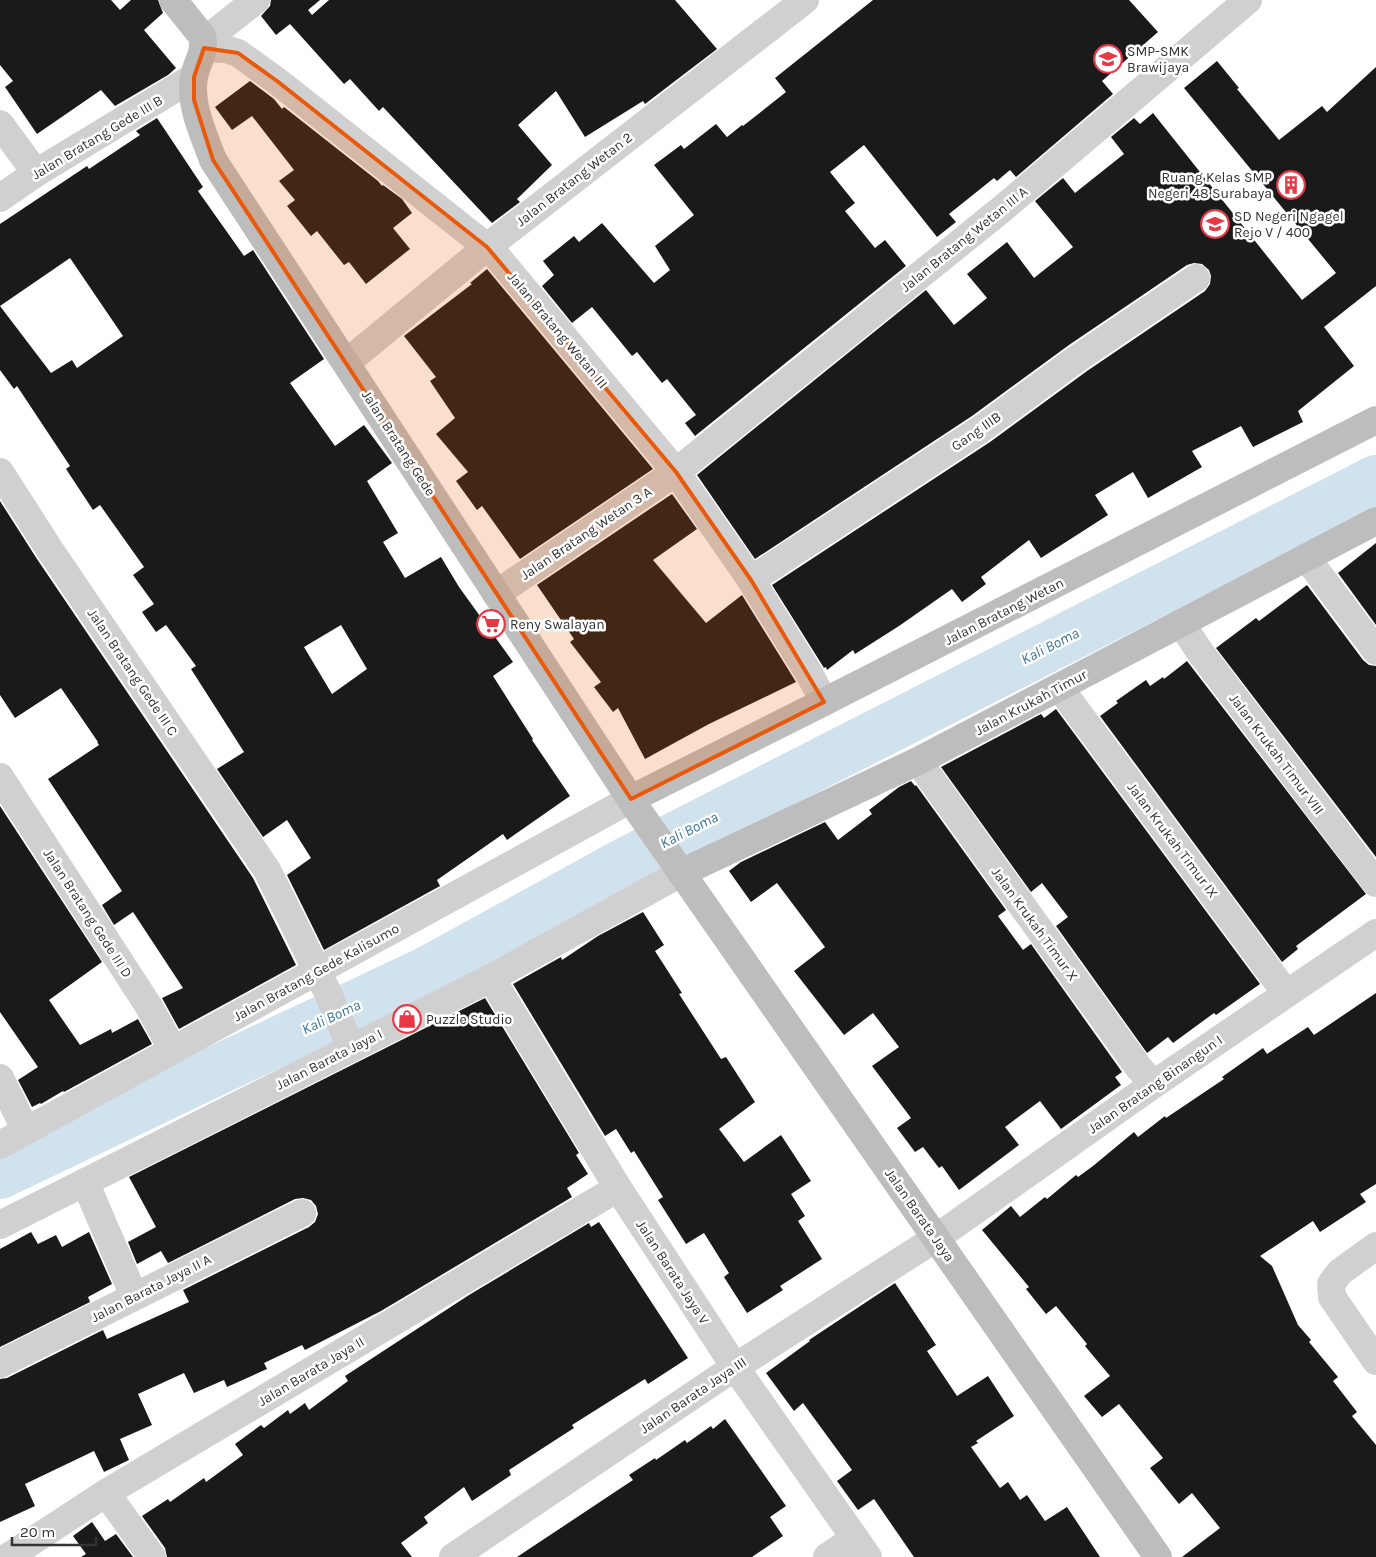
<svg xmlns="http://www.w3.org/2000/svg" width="1376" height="1557" font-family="Karla,sans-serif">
	<rect width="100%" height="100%" fill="#fff"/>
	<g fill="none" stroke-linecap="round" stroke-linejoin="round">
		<polyline stroke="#cfe2ee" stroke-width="50" points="0,1174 228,1065 426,972 630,860 1376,480"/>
	</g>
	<g fill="#1a1a1a" fill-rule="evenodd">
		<polygon points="0,0 111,0 120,10 131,0 158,0 163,13 144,30 176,68 168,75 115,106 101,90 37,134 5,87 13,81 0,65"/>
		<polygon points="271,0 320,0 308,10 312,15 329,0 675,0 717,49 645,104 643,101 585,137 556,91 518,125 552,165 517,199 520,202 492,223 383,107 379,111 350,79 344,84 290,24 276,35 261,16 270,6"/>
		<polygon points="873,0 1129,0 1158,32 1102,81 1113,94 1016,177 1010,170 997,181 994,178 949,214 956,222 937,237 864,145 830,172 855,203 845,211 875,248 885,240 906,266 695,436 685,423 696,415 667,379 662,383 637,352 632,356 592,307 572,323 542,286 554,275 543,261 574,236 579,242 602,223 654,283 670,270 655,246 694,215 654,165 681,145 684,149 716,124 727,137 742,125 743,126 786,92 775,78"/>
		<polygon points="1217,61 1239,88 1237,89 1279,140 1322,106 1327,112 1376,67 1376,286 1324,327 1354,366 1298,411 1303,422 1253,447 1241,426 1192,451 1202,467 1148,498 1133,472 1095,495 1108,515 1041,558 1029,540 981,577 986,584 962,602 952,589 899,626 855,654 853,650 827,670 826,667 824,668 772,585 990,442 1087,371 1205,291 1210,284 1211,276 1209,270 1202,264 1194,263 1187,265 1069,345 972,416 755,559 697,475 926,290 954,325 987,298 967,274 1007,242 1034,278 1073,247 1035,201 1063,178 1075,193 1124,154 1111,137 1134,118 1140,124 1153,113 1302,300 1336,273 1184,88"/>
		<polygon points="250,81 274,99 282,109 284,107 378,181 382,186 383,185 402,199 412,213 393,228 410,249 366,284 349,262 344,265 317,231 311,236 287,206 295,200 279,181 294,170 252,116 232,130 215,107"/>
		<path d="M 157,118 L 203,187 L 198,191 L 244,256 L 253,250 L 324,359 L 290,383 L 335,446 L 364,425 L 392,463 L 367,481 L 398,533 L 383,542 L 405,578 L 441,557 L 459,587 L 513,662 L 493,676 L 533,739 L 532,740 L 570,796 L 507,840 L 503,834 L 437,880 L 440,886 L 324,950 L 287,875 L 311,858 L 287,820 L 263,837 L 217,769 L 244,752 L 191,669 L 196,666 L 166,625 L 156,632 L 142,612 L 154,604 L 133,575 L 144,567 L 100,505 L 93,510 L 66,469 L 70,466 L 17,386 L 14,389 L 0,370 L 0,224 L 87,166 L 89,169 L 140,135 L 136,131 ZM 70,258 L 123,336 L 77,368 L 72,360 L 51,373 L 0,306 ZM 341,625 L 367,669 L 332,694 L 304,647 Z"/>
		<polygon points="487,269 653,469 520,559 482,506 477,510 456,481 468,472 436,434 455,418 430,381 436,377 404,336 472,284 470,283"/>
		<polygon points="672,494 697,529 653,560 706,623 742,595 796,682 709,724 645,759 618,708 613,712 594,687 601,682 570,642 574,639 537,585"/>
		<polygon points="0,501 37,559 253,878 296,965 179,1029 162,998 183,988 133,912 114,925 102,905 122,891 48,779 99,745 97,742 98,742 61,688 15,718 0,695"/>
		<polygon points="1376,543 1376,625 1338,573"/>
		<polygon points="1307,585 1363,660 1369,665 1376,666 1376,857 1216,648 1256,618 1259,621"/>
		<polygon points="1187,661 1366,894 1296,946 1298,949 1282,962 1100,716 1118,703 1116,701 1146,680 1150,686 1163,677 1164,679"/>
		<polygon points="1056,709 1260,984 1216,1015 1214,1013 1173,1043 1168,1037 1147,1053 1056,926 1068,917 1042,883 1031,892 941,767 1041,714 1044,718"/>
		<polygon points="911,781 915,786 916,785 1006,910 998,916 1023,950 1031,944 1122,1072 1115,1077 1121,1085 1061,1129 1040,1101 1005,1127 1019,1145 959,1190 942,1166 939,1168 923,1147 915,1152 897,1128 911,1118 872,1066 899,1047 873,1013 844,1035 794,971 825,947 777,883 751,902 729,871 741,862 825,822 838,840 872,814 869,810 899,787"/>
		<polygon points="0,806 102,962 49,1000 80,1045 111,1029 112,1033 138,1019 152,1044 64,1092 63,1091 41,1104 40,1103 32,1107 18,1080 38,1067 0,1012"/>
		<polygon points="643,912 664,945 655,951 682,993 679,994 721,1059 726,1057 755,1102 719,1129 744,1162 781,1135 811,1181 791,1194 805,1216 798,1221 822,1259 780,1286 783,1290 747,1313 724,1277 729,1273 704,1233 686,1244 658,1200 663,1197 634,1151 631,1153 616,1129 605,1136 513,984 561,957 562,960 598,936"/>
		<polygon points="1376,993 1376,1184 1360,1194 1366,1202 1320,1232 1313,1221 1260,1256 1272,1266 1298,1325 1311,1340 1309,1342 1338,1377 1333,1381 1357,1412 1352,1416 1376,1445 1376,1557 1182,1557 1220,1528 1192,1493 1179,1504 1150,1468 1163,1458 1119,1404 1102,1417 1084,1396 1110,1376 1085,1346 1087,1344 1056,1306 1046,1314 1026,1289 1029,1287 982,1230 1011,1206 1020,1217 1045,1197 1047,1199 1076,1175 1078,1177 1093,1166 1134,1132 1138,1137 1165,1116 1166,1118 1224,1079 1222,1077 1263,1048 1267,1054 1308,1027 1314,1035"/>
		<polygon points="485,998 579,1153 576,1155 588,1174 567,1188 572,1197 381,1311 305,1350 302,1345 264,1363 267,1369 227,1387 224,1380 194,1393 184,1373 138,1394 152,1425 120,1439 129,1460 104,1472 94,1451 25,1484 35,1506 0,1522 0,1379 7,1378 103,1330 107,1339 189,1302 183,1290 309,1227 315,1222 318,1214 316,1206 311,1200 303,1198 295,1199 168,1263 161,1251 137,1264 128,1242 156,1227 129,1177"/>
		<polygon points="599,1222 688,1358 648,1384 645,1379 572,1425 574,1428 509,1470 511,1475 472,1501 464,1487 424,1517 428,1523 401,1543 412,1557 167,1557 165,1548 142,1516 168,1499 170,1502 204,1478 206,1482 243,1455 235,1444 261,1425 264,1428 288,1410 290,1414 305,1403 309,1410 348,1381 345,1376 469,1295 589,1223 591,1227"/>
		<polygon points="31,1232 38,1244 56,1235 62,1247 89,1232 112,1284 88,1297 90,1302 0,1347 0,1249"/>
		<polygon points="895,1283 936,1345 927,1351 957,1396 988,1376 1014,1416 976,1441 978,1443 971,1447 1000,1488 1008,1482 1020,1500 1027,1495 1045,1521 1067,1507 1100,1557 914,1557 874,1499 858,1510 837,1481 852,1470 803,1403 794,1411 766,1373 810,1341 809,1340"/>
		<polygon points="725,1419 786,1506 770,1517 783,1536 752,1557 517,1557 633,1480 629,1475 655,1458 656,1460 685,1440 687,1443 711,1426 713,1429"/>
		<polygon points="92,1522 105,1541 116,1534 133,1557 81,1557 86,1554 73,1536"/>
	</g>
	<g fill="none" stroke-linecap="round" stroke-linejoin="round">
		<g stroke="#d0d0d0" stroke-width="28">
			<polyline points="203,42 256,0"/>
			<polyline points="204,48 226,49 238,53 277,81 487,247 499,259 676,472 751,580 810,675 824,702"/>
			<polyline points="0,124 36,173"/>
			<polyline points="0,198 36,173 194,77"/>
			<polyline points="346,363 487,247 805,0"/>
			<polyline points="0,472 50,550 267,870 327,991 351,1048"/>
			<polyline points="1306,557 1376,651"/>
			<polyline points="751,580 981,429 1078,358 1196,278"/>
			<polyline points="496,594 676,472 1002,209 1248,0"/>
			<polyline points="1181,623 1200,652 1376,883"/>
			<polyline points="1059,687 1286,993"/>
			<polyline points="918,761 1139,1068 1154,1084"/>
			<polyline points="0,777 148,1005 173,1050"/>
			<polyline points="491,978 618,1188 735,1367 868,1557"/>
			<polyline points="0,1078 26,1131"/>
			<polyline points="0,1145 631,799"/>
			<polyline points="85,1182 134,1296"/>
			<polyline points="0,1225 491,978 681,873"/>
			<polyline points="1376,1246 1340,1272 1331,1284 1332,1297 1376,1361"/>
			<polyline points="0,1364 302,1213"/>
			<polyline points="106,1493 152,1557"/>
			<polyline points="8,1557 106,1493 618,1188"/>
			<polyline points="453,1557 726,1373 936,1238 1154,1084 1376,933"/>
			<polyline points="827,1557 855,1538"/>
		</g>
		<g stroke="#bdbdbd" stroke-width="28">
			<path d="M 173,0 L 202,36 C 206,53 197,61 194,77 C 189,105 204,135 213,160 L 637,809 L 1158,1557"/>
			<polyline points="631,799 824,702 1376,420"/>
			<polyline points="681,873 918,761 1376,521"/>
		</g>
	</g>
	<path fill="#e8590c" fill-opacity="0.2" stroke="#e8590c" stroke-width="4" stroke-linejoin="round" d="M 204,48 L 238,53 L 277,81 L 487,247 L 676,472 L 751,580 L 824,702 L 631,799 L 213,160 L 194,100 L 194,77 Z"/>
	<defs>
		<symbol id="school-ring" viewBox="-11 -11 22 22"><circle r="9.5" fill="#fff" stroke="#e63946" stroke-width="1.5"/><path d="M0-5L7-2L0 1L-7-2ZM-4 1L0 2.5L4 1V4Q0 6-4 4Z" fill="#e63946"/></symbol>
		<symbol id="building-ring" viewBox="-11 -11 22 22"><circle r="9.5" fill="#fff" stroke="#e63946" stroke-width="1.5"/><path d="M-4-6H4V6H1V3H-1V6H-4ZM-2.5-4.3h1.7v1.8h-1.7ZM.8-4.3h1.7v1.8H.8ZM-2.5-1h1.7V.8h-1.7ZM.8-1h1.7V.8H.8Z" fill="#e63946"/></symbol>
		<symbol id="supermarket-ring" viewBox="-11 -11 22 22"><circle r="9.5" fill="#fff" stroke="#e63946" stroke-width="1.5"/><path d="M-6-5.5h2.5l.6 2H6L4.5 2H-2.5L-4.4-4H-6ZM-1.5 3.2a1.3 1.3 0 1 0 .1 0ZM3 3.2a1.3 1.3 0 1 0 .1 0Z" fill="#e63946"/></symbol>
		<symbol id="shop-ring" viewBox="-11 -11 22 22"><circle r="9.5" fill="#fff" stroke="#e63946" stroke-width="1.5"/><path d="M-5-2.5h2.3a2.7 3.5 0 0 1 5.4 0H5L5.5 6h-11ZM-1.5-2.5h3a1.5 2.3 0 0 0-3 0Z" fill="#e63946"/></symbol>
	</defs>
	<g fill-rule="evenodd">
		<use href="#school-ring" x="1092" y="43" width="32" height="32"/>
		<use href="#building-ring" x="1275" y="169" width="32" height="32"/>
		<use href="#school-ring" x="1199" y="208" width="32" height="32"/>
		<use href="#supermarket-ring" x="475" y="608" width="32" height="32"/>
		<use href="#shop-ring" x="391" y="1003" width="32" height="32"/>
	</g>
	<g text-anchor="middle" stroke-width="5" stroke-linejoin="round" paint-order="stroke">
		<g font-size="14" fill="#333" stroke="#fff" text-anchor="start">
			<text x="1127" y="56">SMP-SMK<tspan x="1127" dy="16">Brawijaya</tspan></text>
			<text x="1272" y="182" text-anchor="end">Ruang Kelas SMP<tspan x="1272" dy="16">Negeri 48 Surabaya</tspan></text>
			<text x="1234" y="221">SD Negeri Ngagel<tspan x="1234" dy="16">Rejo V / 400</tspan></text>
			<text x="510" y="629">Reny Swalayan</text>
			<text x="426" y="1024">Puzzle Studio</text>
		</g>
		<g font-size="14" fill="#333" stroke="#fff">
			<text transform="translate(97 137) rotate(-31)" y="5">Jalan Bratang Gede III B</text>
			<text transform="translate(574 179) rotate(-38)" y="5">Jalan Bratang Wetan 2</text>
			<text transform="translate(964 239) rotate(-39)" y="5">Jalan Bratang Wetan III A</text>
			<text transform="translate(558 330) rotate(50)" y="5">Jalan Bratang Wetan III</text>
			<text transform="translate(976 431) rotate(-35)" y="5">Gang IIIB</text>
			<text transform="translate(399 443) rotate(57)" y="5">Jalan Bratang Gede</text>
			<text transform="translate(586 533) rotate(-34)" y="5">Jalan Bratang Wetan 3 A</text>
			<text transform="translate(1004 611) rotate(-27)" y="5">Jalan Bratang Wetan</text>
			<text transform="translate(133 672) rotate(56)" y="5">Jalan Bratang Gede III C</text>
			<text transform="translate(1031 702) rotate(-28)" y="5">Jalan Krukah Timur</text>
			<text transform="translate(1277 754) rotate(53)" y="5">Jalan Krukah Timur VIII</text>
			<text transform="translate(1173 840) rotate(53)" y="5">Jalan Krukah Timur IX</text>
			<text transform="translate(88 913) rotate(57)" y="5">Jalan Bratang Gede III D</text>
			<text transform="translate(1035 924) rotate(54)" y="5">Jalan Krukah Timur X</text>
			<text transform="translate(316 972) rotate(-29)" y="5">Jalan Bratang Gede Kalisumo</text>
			<text transform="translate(329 1059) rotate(-27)" y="5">Jalan Barata Jaya I</text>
			<text transform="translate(1155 1084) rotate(-35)" y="5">Jalan Bratang Binangun I</text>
			<text transform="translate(920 1215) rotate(55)" y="5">Jalan Barata Jaya</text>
			<text transform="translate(673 1272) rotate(57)" y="5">Jalan Barata Jaya V</text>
			<text transform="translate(151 1288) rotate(-27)" y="5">Jalan Barata Jaya II A</text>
			<text transform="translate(311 1371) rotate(-31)" y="5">Jalan Barata Jaya II</text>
			<text transform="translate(693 1395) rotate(-34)" y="5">Jalan Barata Jaya III</text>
		</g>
		<g font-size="15" font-style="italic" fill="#3f7597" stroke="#fff">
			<text transform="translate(1050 646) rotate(-27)" y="5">Kali Boma</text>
			<text transform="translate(689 830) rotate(-27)" y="5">Kali Boma</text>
			<text transform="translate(331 1017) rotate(-25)" y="5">Kali Boma</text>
		</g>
	</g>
	<path d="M12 1537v8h84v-8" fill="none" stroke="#333333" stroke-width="2.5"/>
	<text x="20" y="1537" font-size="15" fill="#333333" stroke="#ffffff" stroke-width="4" paint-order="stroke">20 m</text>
</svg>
